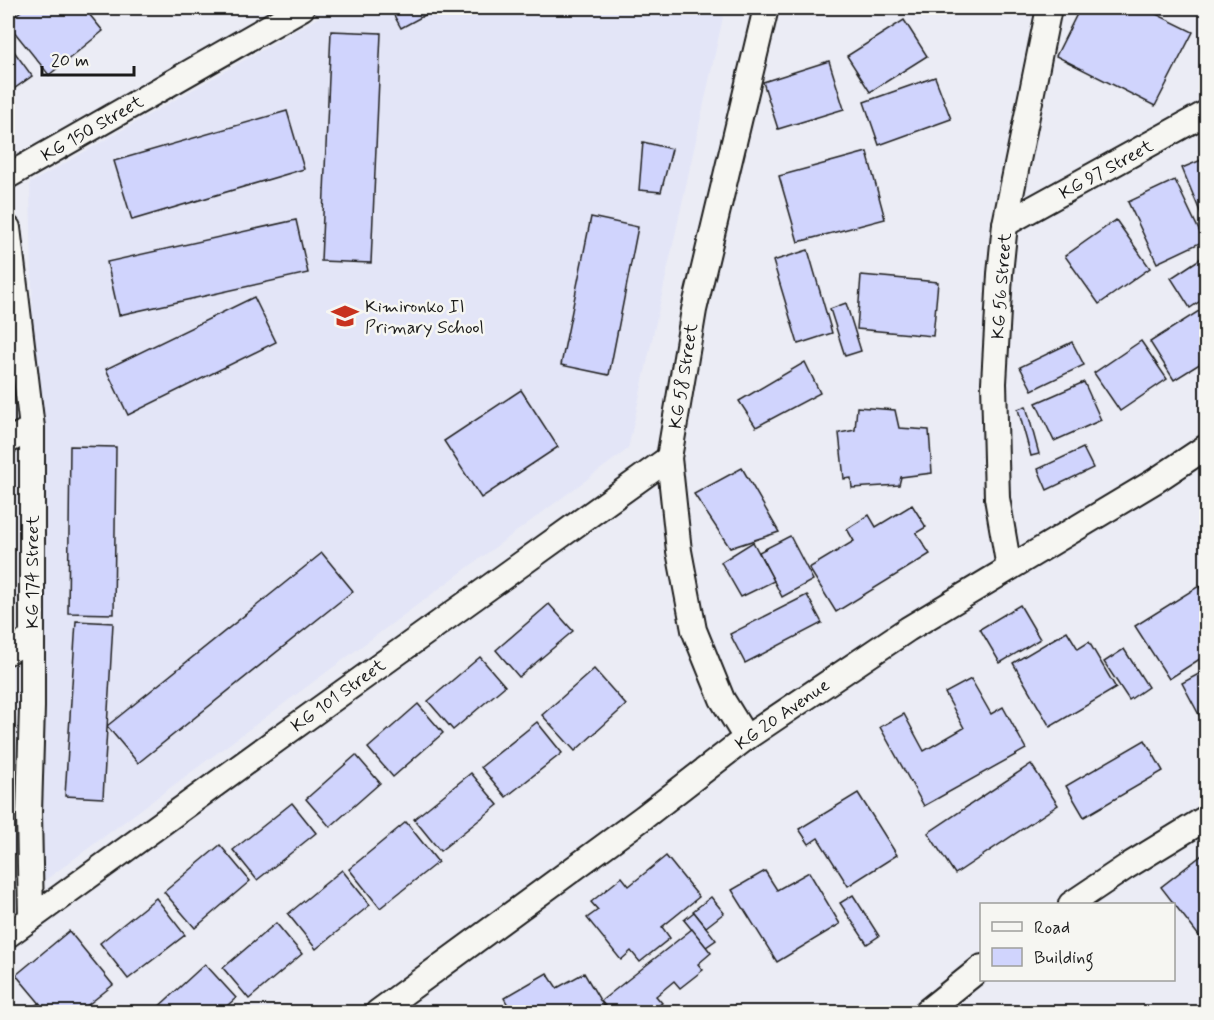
<svg xmlns="http://www.w3.org/2000/svg" width="1214" height="1020" font-family="Mynerve,sans-serif">
	<rect width="100%" height="100%" fill="#ebecf5"/>
	<filter id="ink" filterUnits="userSpaceOnUse"><feTurbulence type="fractalNoise" baseFrequency=".0167" numOctaves="2"/><feDisplacementMap in="SourceGraphic" scale="12" xChannelSelector="R" yChannelSelector="G"/><feConvolveMatrix kernelMatrix="1 2 1 2 8 2 1 2 1" color-interpolation-filters="sRGB"/></filter>
	<g filter="url(#ink)">
		<polygon fill="#e3e5f7" points="335,8 725,8 628,449 36,887 37,531 30,183"/>
		<g fill="#d0d4fd" stroke="#1c1c1c" stroke-width="1.5">
			<polygon points="25,8 84,8 103,31 49,75 8,24 8,21"/>
			<polygon points="390,8 438,8 401,28"/>
			<polygon points="1080,8 1144,8 1193,32 1155,106 1056,56"/>
			<polygon points="904,20 927,56 870,92 847,56"/>
			<polygon points="331,31 381,33 371,263 321,261"/>
			<polygon points="8,43 32,76 8,93"/>
			<polygon points="829,61 844,109 778,129 763,82"/>
			<polygon points="935,77 951,119 879,145 864,102"/>
			<polygon points="287,111 304,169 132,220 114,161"/>
			<polygon points="643,142 672,149 661,192 639,190"/>
			<polygon points="867,152 885,219 798,242 779,176"/>
			<polygon points="1206,158 1206,226 1182,168"/>
			<polygon points="1175,180 1204,241 1157,263 1128,202"/>
			<polygon points="591,217 638,227 609,375 561,365"/>
			<polygon points="296,220 308,273 119,315 107,262"/>
			<polygon points="1116,220 1150,268 1099,304 1065,256"/>
			<polygon points="808,250 832,333 798,344 773,261"/>
			<polygon points="1206,255 1206,297 1190,308 1171,278"/>
			<polygon points="861,275 938,282 933,336 857,329"/>
			<polygon points="254,297 276,342 128,415 106,369"/>
			<polygon points="846,303 861,351 845,356 830,309"/>
			<polygon points="1202,309 1206,317 1206,360 1174,380 1150,342"/>
			<polygon points="1141,341 1167,379 1120,411 1094,373"/>
			<polygon points="1072,342 1084,365 1032,390 1020,367"/>
			<polygon points="805,362 820,393 756,427 739,401"/>
			<polygon points="1084,382 1101,420 1054,441 1036,403"/>
			<polygon points="521,390 558,447 481,498 444,441"/>
			<polygon points="1026,406 1039,454 1031,456 1018,409"/>
			<polygon points="857,407 895,410 899,428 929,430 932,473 901,477 899,485 852,488 851,478 844,479 839,433 855,430"/>
			<polygon points="70,446 116,447 114,614 68,613"/>
			<polygon points="1083,448 1093,468 1047,490 1038,469"/>
			<polygon points="742,468 779,532 730,548 694,494"/>
			<polygon points="912,505 926,527 916,533 930,554 836,612 809,568 854,541 847,529 869,515 876,527"/>
			<polygon points="790,536 813,580 782,597 759,552"/>
			<polygon points="753,542 774,581 741,597 721,562"/>
			<polygon points="322,553 353,591 138,763 107,726"/>
			<polygon points="1199,586 1206,598 1206,655 1169,679 1135,626"/>
			<polygon points="807,595 822,623 745,663 730,634"/>
			<polygon points="549,604 573,631 519,677 496,650"/>
			<polygon points="1020,605 1040,639 1000,663 980,629"/>
			<polygon points="76,621 113,623 103,798 65,796"/>
			<polygon points="1067,631 1078,649 1089,642 1116,688 1050,727 1013,663"/>
			<polygon points="1124,649 1148,687 1129,700 1104,662"/>
			<polygon points="480,657 505,686 453,730 428,701"/>
			<polygon points="594,669 626,705 575,751 542,715"/>
			<polygon points="1206,670 1206,723 1204,724 1182,683"/>
			<polygon points="971,679 991,714 1003,707 1026,749 924,806 880,727 904,714 924,751 964,728 945,693"/>
			<polygon points="418,704 443,733 393,777 368,748"/>
			<polygon points="537,722 562,753 506,797 481,767"/>
			<polygon points="1145,740 1163,771 1084,817 1066,786"/>
			<polygon points="356,755 380,783 330,827 306,799"/>
			<polygon points="1031,764 1058,805 955,874 928,833"/>
			<polygon points="471,773 498,805 440,851 414,819"/>
			<polygon points="858,793 897,855 848,886 818,838 809,844 799,829"/>
			<polygon points="292,803 316,833 257,880 233,850"/>
			<polygon points="406,822 438,862 380,908 349,869"/>
			<polygon points="220,845 250,881 195,928 164,892"/>
			<polygon points="1206,852 1206,945 1161,887"/>
			<polygon points="666,856 699,897 662,927 670,938 640,962 631,951 621,960 587,918 598,910 591,902 622,877 629,886"/>
			<polygon points="342,870 370,905 316,949 288,914"/>
			<polygon points="765,871 777,890 809,872 840,924 777,962 732,890"/>
			<polygon points="853,895 879,936 867,944 840,903"/>
			<polygon points="711,897 724,913 706,927 693,911"/>
			<polygon points="156,898 185,935 128,979 100,943"/>
			<polygon points="694,912 716,940 706,947 684,920"/>
			<polygon points="276,923 302,954 249,999 223,968"/>
			<polygon points="692,929 711,953 698,964 703,970 680,988 674,981 656,996 662,1003 650,1012 610,1012 601,1001"/>
			<polygon points="69,931 113,985 79,1012 47,1012 16,975"/>
			<polygon points="205,964 236,998 220,1012 155,1012 154,1011"/>
			<polygon points="547,973 557,988 584,973 607,1012 512,1012 504,998"/>
			<polygon points="39,1003 46,1012 25,1012"/>
		</g>
		<g fill="none" stroke-linecap="round" stroke-linejoin="round">
			<defs>
				<g id="street">
					<polyline points="8,176 302,8"/>
					<polyline points="1005,224 1206,113"/>
					<polyline points="8,228 32,428 32,707 29,813 31,918"/>
					<polyline points="8,441 32,428"/>
					<polyline points="1009,568 997,498 994,383 1000,274 1005,224 1049,8"/>
					<polyline points="8,652 32,638"/>
					<polyline points="746,738 722,699 694,630 679,551 669,458 694,310 766,8"/>
					<polyline points="1071,904 1126,867 1206,818"/>
					<polyline points="8,935 286,733 669,458"/>
					<polyline points="378,1012 644,817 746,738 908,629 1155,481 1206,447"/>
					<polyline points="926,1012 982,967"/>
				</g>
			</defs>
			<use href="#street" stroke="#1c1c1c" stroke-width="28"/>
			<use href="#street" stroke="#f6f6f2" stroke-width="24"/>
		</g>
	</g>
	<defs>
		<symbol id="school-bare" viewBox="-9 -9 18 18"><path d="M0-5L7-2L0 1L-7-2ZM-4 1L0 2.5L4 1V4Q0 6-4 4Z" fill="#c8321e" stroke="#f6f6f2" stroke-width="2.5" paint-order="stroke"/></symbol>
	</defs>
	<g fill-rule="evenodd">
		<use href="#school-bare" x="326" y="297" width="38" height="38"/>
	</g>
	<g text-anchor="middle" stroke-width="5" stroke-linejoin="round" paint-order="stroke">
		<g font-size="18" fill="#1c1c1c" stroke="#f6f6f2">
			<text transform="translate(92 128) rotate(-30)" y="6">KG 150 Street</text>
			<text transform="translate(1106 169) rotate(-29)" y="6">KG 97 Street</text>
			<text transform="translate(1001 286) rotate(-86)" y="6">KG 56 Street</text>
			<text transform="translate(683 376) rotate(-81)" y="6">KG 58 Street</text>
			<text transform="translate(32 572) rotate(-90)" y="6">KG 174 Street</text>
			<text transform="translate(338 695) rotate(-36)" y="6">KG 101 Street</text>
			<text transform="translate(782 714) rotate(-35)" y="6">KG 20 Avenue</text>
		</g>
		<g font-size="18" fill="#1c1c1c" stroke="#f6f6f2" text-anchor="start">
			<text x="365" y="312">Kimironko II<tspan x="365" dy="21">Primary School</tspan></text>
		</g>
	</g>
	<rect width="1214" height="1020" fill="none" stroke="#f6f6f2" stroke-width="30"/>
	<rect x="15" y="15" width="1184" height="990" fill="none" stroke="#1c1c1c" stroke-width="2" filter="url(#ink)"/>
	<rect x="980" y="903" width="195" height="78" fill="#f6f6f2" stroke="#9f9f9c" stroke-width="1.5"/>
	<rect x="992" y="922" width="30" height="9" fill="#f6f6f2" stroke="#9f9f9c" stroke-width="1.5"/>
	<text x="1034" y="933" font-size="18" fill="#1c1c1c">Road</text>
	<rect x="992" y="948" width="30" height="18" fill="#d0d4fd" stroke="#9f9f9c" stroke-width="1.5"/>
	<text x="1034" y="963" font-size="18" fill="#1c1c1c">Building</text>
	<path d="M42 66v9h92v-9" fill="none" stroke="#1c1c1c" stroke-width="3"/>
	<text x="51" y="66" font-size="18" fill="#1c1c1c" stroke="#f6f6f2" stroke-width="4.5" paint-order="stroke">20 m</text>
</svg>
